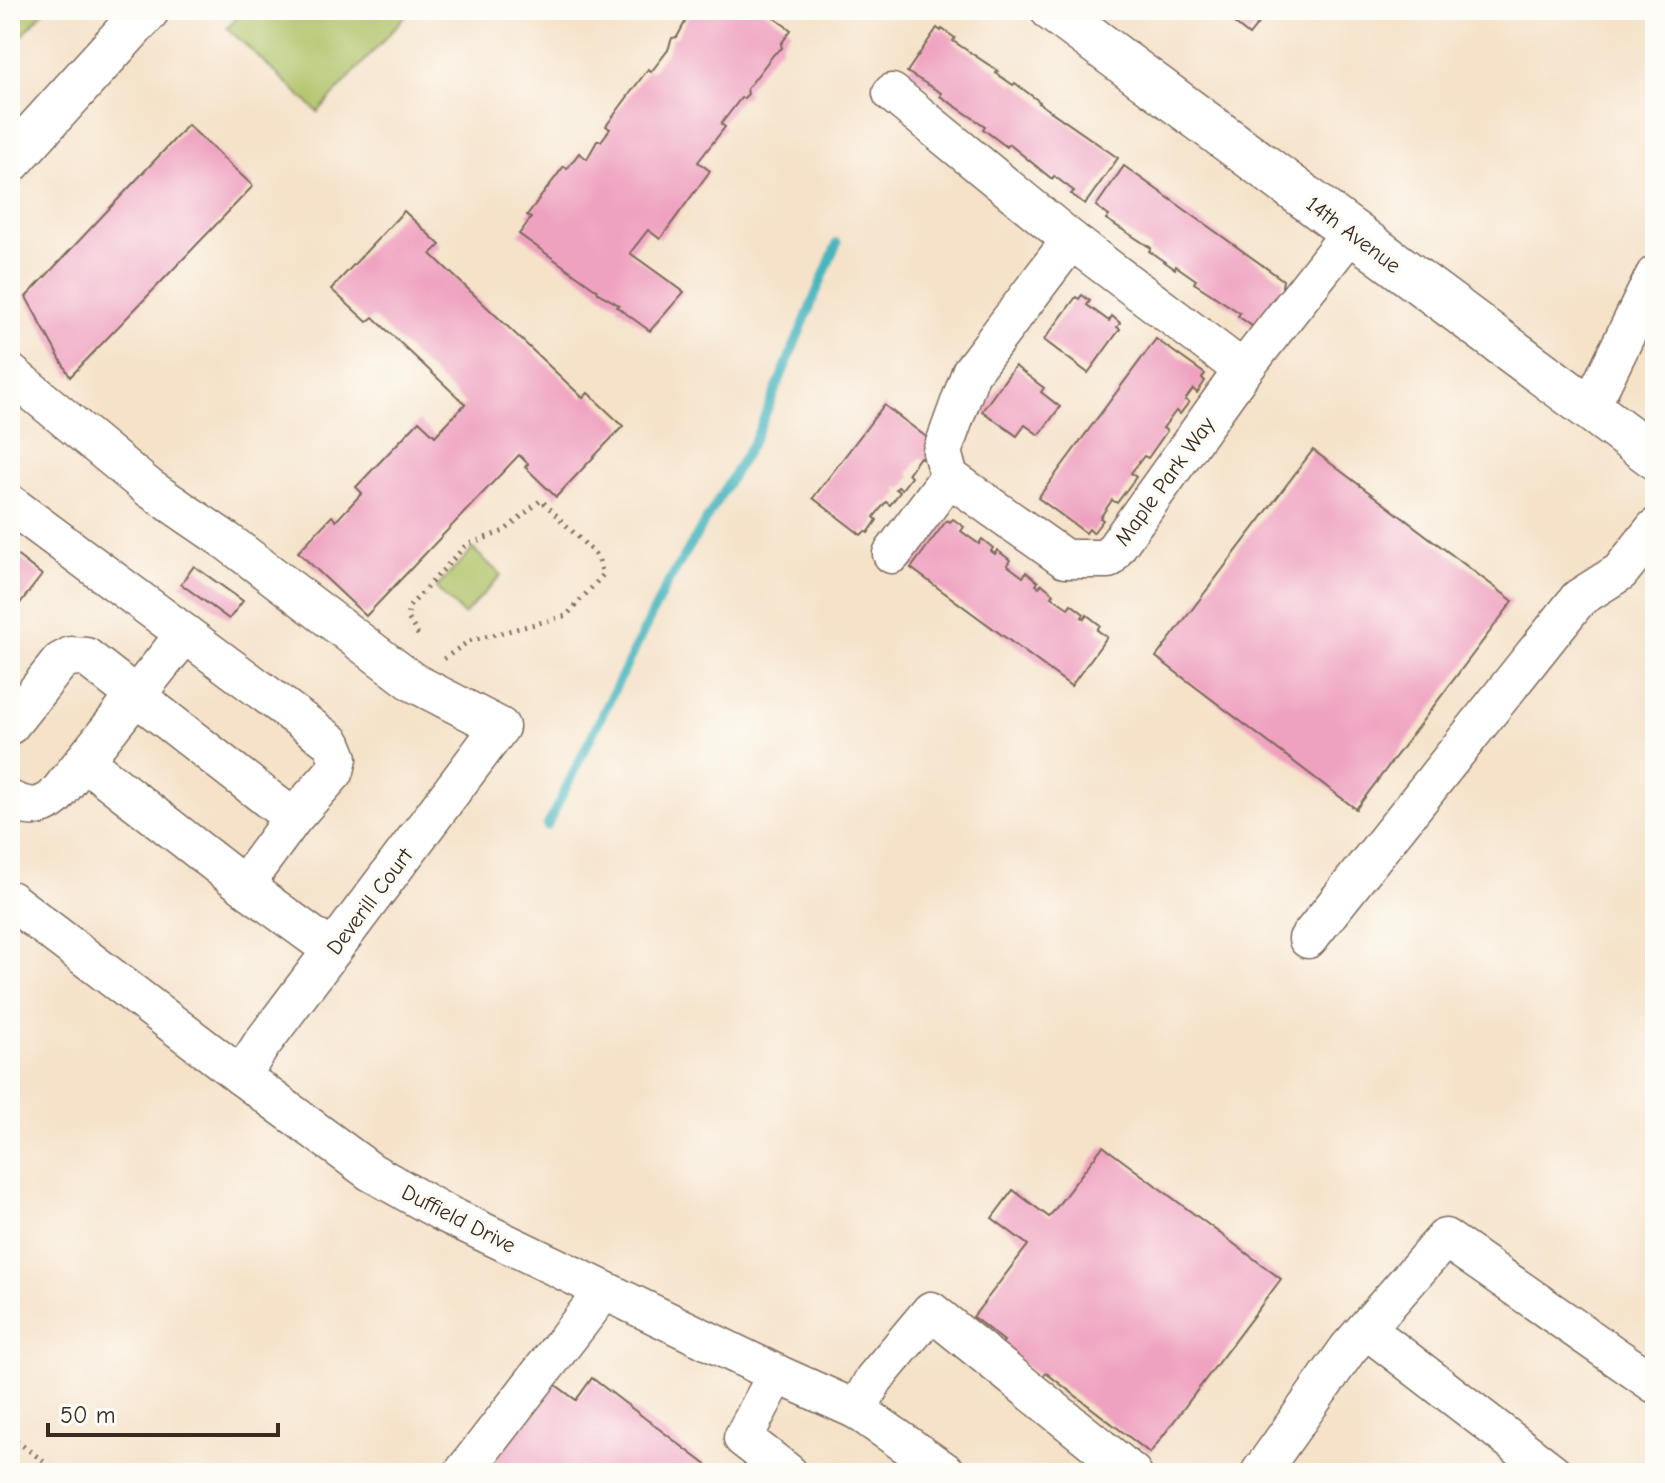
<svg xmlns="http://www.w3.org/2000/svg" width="1665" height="1483" font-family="'Comic Neue',sans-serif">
	<rect width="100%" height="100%" fill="#fdfcf7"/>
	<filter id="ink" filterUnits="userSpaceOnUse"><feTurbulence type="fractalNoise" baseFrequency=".0125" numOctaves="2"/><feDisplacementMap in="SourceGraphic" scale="16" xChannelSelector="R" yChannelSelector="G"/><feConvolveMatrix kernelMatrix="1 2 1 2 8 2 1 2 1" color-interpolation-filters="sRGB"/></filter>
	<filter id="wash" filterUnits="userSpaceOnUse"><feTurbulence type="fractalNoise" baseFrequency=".006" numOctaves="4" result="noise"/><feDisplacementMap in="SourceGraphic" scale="32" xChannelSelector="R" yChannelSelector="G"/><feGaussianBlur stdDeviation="1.8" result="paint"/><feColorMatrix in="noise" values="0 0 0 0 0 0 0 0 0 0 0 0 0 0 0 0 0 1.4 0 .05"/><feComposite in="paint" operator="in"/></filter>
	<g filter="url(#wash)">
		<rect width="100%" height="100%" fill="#f5e2c9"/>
		<g fill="#aec165" stroke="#747642" stroke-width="2">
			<polygon points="10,10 45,10 10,50"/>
			<polygon points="244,10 411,10 318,112 227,28"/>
			<polygon points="473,549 501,575 464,615 436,588"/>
		</g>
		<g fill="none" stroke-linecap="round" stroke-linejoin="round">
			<polyline stroke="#46b5be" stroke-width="9" points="547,826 666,586 755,439 837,243"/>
		</g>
		<g id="blocks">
			<g fill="#efa2c0">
				<polygon points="697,10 763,10 791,30 781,44 782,48 774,54 747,89 748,94 744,98 741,98 721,124 725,127 698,162 710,171 660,239 648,230 630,253 684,292 650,331 617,307 619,305 598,293 597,290 519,234 531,218 527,215 564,166 567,169 579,153 587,159 597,141 601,141 610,129 606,126 648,69 651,72 668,50 672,38 677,37 689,15"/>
				<polygon points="1218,10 1269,10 1249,35"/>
				<polygon points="937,28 941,31 942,29 955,38 953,41 998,71 996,73 1013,85 1015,83 1040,102 1039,103 1118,158 1085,204 1071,194 1074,191 1054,176 1052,179 1009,144 1007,147 983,129 985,126 940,96 941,93 907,72"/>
				<polygon points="188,125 253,186 70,377 26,297"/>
				<polygon points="1124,166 1283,280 1282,287 1284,289 1276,300 1274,298 1255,324 1252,326 1238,316 1240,313 1194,283 1196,280 1176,266 1175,269 1149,251 1151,248 1106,219 1109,216 1096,206"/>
				<polygon points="404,211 440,245 431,254 583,398 588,393 623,426 556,497 525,467 528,464 519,455 366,616 298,552 332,516 336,521 362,493 356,487 419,421 435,436 465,404 373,317 367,322 331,289"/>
				<polygon points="1082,295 1090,301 1087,305 1109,321 1112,316 1120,323 1117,327 1120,329 1088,373 1044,340 1076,297 1079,299"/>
				<polygon points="1156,339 1205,374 1202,378 1205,381 1197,393 1193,389 1185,400 1189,402 1180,414 1176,411 1163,428 1167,431 1148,458 1144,456 1131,473 1136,477 1117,503 1112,500 1100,518 1103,520 1093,533 1089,529 1086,533 1038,498"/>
				<polygon points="1015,366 1044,388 1041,392 1060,407 1039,435 1025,425 1017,436 982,411"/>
				<polygon points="884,405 933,442 933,447 924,460 920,457 908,474 911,477 902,489 898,487 896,489 900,492 890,505 886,502 874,517 877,520 868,533 865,531 861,535 813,498"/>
				<polygon points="1313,450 1513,601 1356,809 1156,657"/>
				<polygon points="953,519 964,527 961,531 979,544 982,539 993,548 991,551 995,554 997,550 1010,560 1007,565 1023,577 1026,572 1038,582 1036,585 1039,587 1042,584 1054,594 1052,597 1068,608 1071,604 1084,614 1082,617 1084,619 1087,615 1100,625 1097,630 1107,637 1071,686 911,568 947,520 950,522"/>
				<polygon points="10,550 42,575 10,616"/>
				<polygon points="194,566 243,601 229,619 181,584"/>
				<polygon points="1103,1146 1281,1279 1150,1453 1046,1373 1042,1378 1000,1347 1004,1341 973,1317 1028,1245 992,1218 1013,1190 1049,1217"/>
				<polygon points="592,1378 717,1473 486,1473 553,1383 576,1400"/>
			</g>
		</g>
	</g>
	<g filter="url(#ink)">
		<use href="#blocks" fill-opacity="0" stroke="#7c6a5a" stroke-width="2"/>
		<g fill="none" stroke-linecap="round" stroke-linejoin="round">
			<defs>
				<g id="minor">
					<polyline points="892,93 1071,240 1243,370"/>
					<polyline points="1071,240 971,372 942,452 949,477 1065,559 1108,559 1243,370 1351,232"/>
					<polyline points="10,373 149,488 228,542 413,682 500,727 261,1045 241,1076"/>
					<polyline points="1590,408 1655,275"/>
					<polyline points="10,504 332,743 338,758 335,771 293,818 254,871 251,891 332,950"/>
					<polyline points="892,554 949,477"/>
					<polyline points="10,725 60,662 71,656 86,657 293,818"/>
					<polyline points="84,761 251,891"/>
					<path d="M 10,800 C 27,808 40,810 55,797 L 185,634"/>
					<polyline points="10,900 241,1076 371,1172 442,1212 777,1374 857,1410 947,1473"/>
					<polyline points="1308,939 1579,598 1620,572 1655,528"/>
					<polyline points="1366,1329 1553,1473"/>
					<polyline points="777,1374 743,1438 788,1473"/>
					<polyline points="857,1410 874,1379 931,1311 1132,1473"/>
					<polyline points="463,1473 604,1291"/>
					<polyline points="1260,1473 1348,1349 1445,1238 1655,1384"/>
				</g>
				<g id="major">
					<polyline points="1053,10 1655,457"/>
					<polyline points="10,161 147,10"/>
				</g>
			</defs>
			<use href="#minor" stroke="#7c6a5a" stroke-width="41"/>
			<use href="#major" stroke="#7c6a5a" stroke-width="47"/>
			<g stroke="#7c6a5a" stroke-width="5" stroke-dasharray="2 6" stroke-linecap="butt">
				<polyline points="418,635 408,618 408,608 466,545 504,531 541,500 598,557 603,575 566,616 469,641 442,660"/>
				<polyline points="10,1436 59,1473"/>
			</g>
			<use href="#minor" stroke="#fff" stroke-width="38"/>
			<use href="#major" stroke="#fff" stroke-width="44"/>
		</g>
	</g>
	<g text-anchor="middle" stroke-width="8" stroke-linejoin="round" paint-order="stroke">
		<g font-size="22" fill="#3b2a1e" stroke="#fdfcf7">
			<text transform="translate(1354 234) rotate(37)" y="8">14th Avenue</text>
			<text transform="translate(1164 481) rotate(-54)" y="8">Maple Park Way</text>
			<text transform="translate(369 901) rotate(-53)" y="8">Deverill Court</text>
			<text transform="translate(459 1218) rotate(27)" y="8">Duffield Drive</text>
		</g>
	</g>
	<rect width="1665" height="1483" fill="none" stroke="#fdfcf7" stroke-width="40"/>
	<path d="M48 1423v12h230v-12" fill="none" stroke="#3b2a1e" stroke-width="4"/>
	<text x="60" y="1423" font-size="24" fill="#3b2a1e" stroke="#fdfcf7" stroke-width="6" paint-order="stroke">50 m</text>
</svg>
